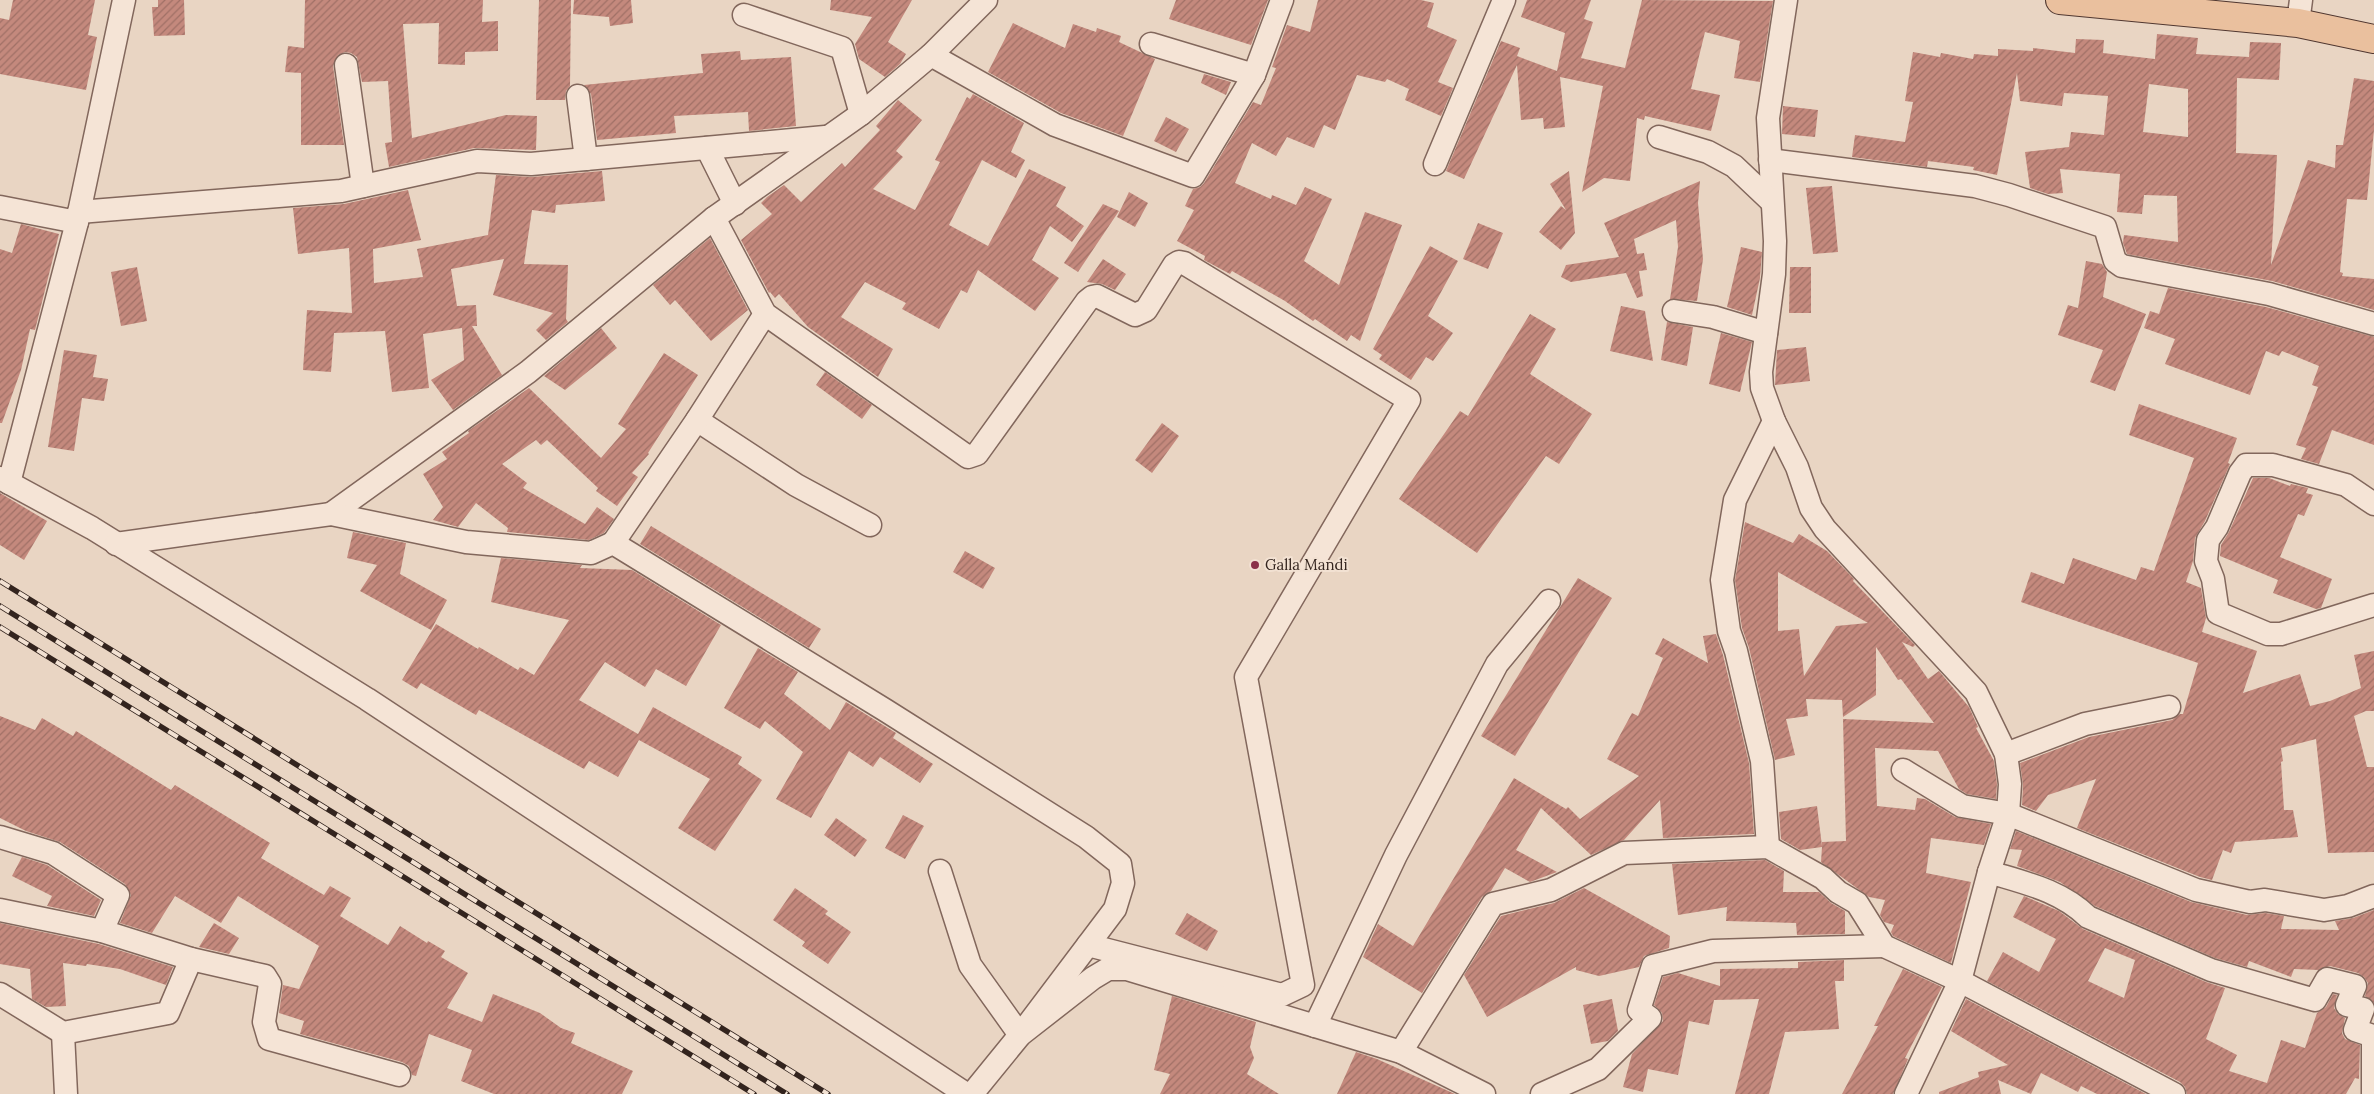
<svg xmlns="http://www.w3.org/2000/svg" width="2374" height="1094" font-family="Lora,serif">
	<defs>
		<pattern id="building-hatch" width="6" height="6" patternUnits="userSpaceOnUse" patternTransform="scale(1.25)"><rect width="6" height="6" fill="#c4897d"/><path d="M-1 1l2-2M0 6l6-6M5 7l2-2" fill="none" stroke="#a07066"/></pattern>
	</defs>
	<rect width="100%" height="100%" fill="#e9d5c3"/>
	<g fill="url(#building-hatch)" fill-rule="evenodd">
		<polygon points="13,0 95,0 88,35 97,37 86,90 0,74 0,18 9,20"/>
		<polygon points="158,0 184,0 185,35 154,36 152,7 158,7"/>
		<polygon points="305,0 483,0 482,22 498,21 498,51 465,52 465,65 438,64 439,23 403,24 412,138 506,115 537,116 536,150 474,148 389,167 385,143 392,142 388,81 362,82 357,57 351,53 345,52 338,55 333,66 344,145 301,145 301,73 285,72 288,46 304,48"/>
		<polygon points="539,0 571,0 570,86 566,91 565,100 536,100"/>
		<polygon points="574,0 631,0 633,23 610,26 609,17 573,14"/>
		<polygon points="831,0 912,0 888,42 906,54 900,64 885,77 859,59 855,44 872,17 830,10"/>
		<polygon points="1176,0 1268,0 1251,45 1169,19"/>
		<polygon points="1318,0 1421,0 1434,3 1427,27 1457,40 1438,82 1453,88 1441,116 1405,100 1409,89 1387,79 1385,82 1357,75 1335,130 1324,125 1314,148 1287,137 1276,156 1252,143 1235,183 1271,199 1272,195 1296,205 1305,187 1332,199 1304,261 1339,285 1365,212 1402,225 1360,341 1351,335 1347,341 1315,319 1313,321 1285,301 1232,271 1230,274 1204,260 1205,256 1177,241 1194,210 1185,206 1193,189 1200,187 1204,183 1253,102 1261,105 1276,68 1272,67 1287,25 1310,32"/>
		<polygon points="1527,0 1591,0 1584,19 1593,22 1581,58 1625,68 1642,0 1773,1 1760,82 1734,78 1740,41 1705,32 1691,89 1720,95 1711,131 1645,116 1644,120 1637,118 1630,181 1604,178 1582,192 1603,86 1560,77 1565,127 1544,129 1543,118 1521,120 1517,65 1464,179 1446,171 1501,41 1520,48 1517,56 1557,71 1565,33 1521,17"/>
		<polygon points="1013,23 1065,48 1073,24 1096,32 1097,28 1121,36 1119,42 1155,59 1123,136 1061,113 988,72"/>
		<path d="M 2157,34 L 2198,38 L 2196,54 L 2249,57 L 2250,42 L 2281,43 L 2279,80 L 2237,78 L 2236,153 L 2277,155 L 2271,265 L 2308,160 L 2335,168 L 2336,145 L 2343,145 L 2354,78 L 2374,81 L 2374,130 L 2367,200 L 2347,199 L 2340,272 L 2343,273 L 2342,276 L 2374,279 L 2374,310 L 2272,281 L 2127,254 L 2123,243 L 2124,235 L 2178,242 L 2177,196 L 2144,195 L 2142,214 L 2117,212 L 2120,174 L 2060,169 L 2063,193 L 2048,194 L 2030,188 L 2025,152 L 2069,147 L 2071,132 L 2104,135 L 2108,96 L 2064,93 L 2062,106 L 2020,101 L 2017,73 L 1997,175 L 1973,170 L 1974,167 L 1928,161 L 1927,167 L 1852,157 L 1855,135 L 1905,142 L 1913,102 L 1905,101 L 1913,52 L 1940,57 L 1941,53 L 1973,59 L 1974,54 L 1998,56 L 1998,49 L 2033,51 L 2033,48 L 2075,53 L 2076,39 L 2104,40 L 2103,53 L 2155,59 ZM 2149,84 L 2188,89 L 2188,137 L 2143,132 Z"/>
		<polygon points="740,51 741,60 791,57 796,126 749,131 748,112 674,116 676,133 597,140 591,94 584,85 703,73 701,54"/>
		<polygon points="1204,74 1231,82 1226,95 1201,83"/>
		<polygon points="973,94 1024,123 1011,152 1025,160 1016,178 982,160 949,225 988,246 1029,169 1066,187 1056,206 1084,226 1072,242 1050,226 1032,260 1059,278 1035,311 978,270 967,293 961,290 939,329 902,309 906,303 865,282 841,317 893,349 878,377 808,327 779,294 775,298 770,292 769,293 741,240 772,214 761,203 767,197 784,185 801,202 842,163 845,167 880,130 876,126 898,100 922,120 896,151 903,157 873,189 915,210 940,162 935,160 967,97 970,99"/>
		<polygon points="1783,106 1818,110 1815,137 1782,134"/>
		<polygon points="1166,117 1189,129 1176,152 1154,141"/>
		<polygon points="602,171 605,201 556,205 555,213 532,210 524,264 568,265 566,319 568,322 546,340 536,330 553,313 493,295 504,259 451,269 457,306 476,305 477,326 472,326 502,375 453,410 431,380 464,360 462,328 423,334 429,388 392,392 385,331 334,333 331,372 303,370 307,310 352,313 349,248 298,254 293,208 344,204 408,190 421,240 373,249 374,283 423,277 417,249 488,235 496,175 532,177"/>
		<polygon points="1569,171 1575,233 1561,250 1539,232 1561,206 1566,210 1550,184"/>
		<polygon points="1700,181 1698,203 1703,259 1697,301 1670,299 1678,247 1676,220 1634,239 1637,254 1644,253 1647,270 1639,271 1643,296 1637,298 1626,273 1571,282 1561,277 1566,265 1619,257 1604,223"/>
		<polygon points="1832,186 1838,252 1813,254 1806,188"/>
		<polygon points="1129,192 1148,203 1135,227 1117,217"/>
		<polygon points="1103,204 1119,211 1078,272 1064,263"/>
		<polygon points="1478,223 1503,233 1488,269 1463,259"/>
		<polygon points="21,224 59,234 35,330 30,329 21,370 2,423 0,423 0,249 12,253"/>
		<polygon points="710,238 748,310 711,341 675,300 670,305 653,285"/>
		<polygon points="1430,246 1458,261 1428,316 1453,333 1433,361 1426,357 1411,380 1379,359 1382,355 1373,349"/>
		<polygon points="1741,247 1762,252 1760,278 1752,315 1727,307"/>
		<polygon points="1103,259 1126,274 1115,290 1102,284 1087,282"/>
		<polygon points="2086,261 2102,264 2107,272 2103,297 2146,314 2115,391 2090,382 2103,350 2058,335 2068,305 2078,308"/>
		<polygon points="137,267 147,321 121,326 111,272"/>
		<polygon points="1790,267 1811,267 1811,313 1789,313"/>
		<polygon points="2168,288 2266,307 2374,337 2374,445 2332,430 2319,464 2301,459 2306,448 2296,445 2318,387 2312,385 2319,366 2282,351 2279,356 2266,351 2250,395 2165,364 2175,339 2144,328 2150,311 2159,314"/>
		<polygon points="1621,306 1645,311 1653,361 1610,351"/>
		<polygon points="1530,314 1556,329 1530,374 1592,414 1559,464 1546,456 1477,553 1399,499 1460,411 1468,416"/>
		<polygon points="1667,322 1693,327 1687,366 1661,360"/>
		<polygon points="601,328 617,348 565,390 544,376"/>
		<polygon points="1721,333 1752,342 1740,392 1709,384"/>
		<polygon points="1806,347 1810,381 1775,385 1777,350"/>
		<polygon points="64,350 97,355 93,377 108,379 104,401 82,398 74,451 48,447"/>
		<polygon points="664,353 698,375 648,453 649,454 632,473 638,477 617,506 596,491 598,488 547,440 541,445 536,440 502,464 527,483 523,488 585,524 597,507 614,519 604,533 589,540 507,532 508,528 476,503 458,527 433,520 443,507 423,474 447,459 442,452 469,433 468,431 529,388 601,458 626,429 618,424"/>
		<polygon points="825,372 872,405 862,419 816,385"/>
		<polygon points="2139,404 2237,438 2228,463 2230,464 2205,521 2195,538 2193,561 2186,582 2201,588 2206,618 2202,632 2257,651 2243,693 2300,674 2310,706 2330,701 2361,688 2354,655 2374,651 2374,711 2366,711 2354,716 2367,767 2374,767 2374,852 2328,853 2316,739 2281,748 2283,761 2281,762 2284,810 2293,810 2298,837 2235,842 2231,853 2223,850 2212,880 2200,877 2077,828 2096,779 2048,795 2036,811 2022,805 2023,785 2020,763 2089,737 2172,720 2180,714 2183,714 2198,663 2021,602 2031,572 2064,584 2073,558 2136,580 2141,567 2154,571 2194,458 2129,435"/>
		<polygon points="1162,423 1179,436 1152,473 1135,460"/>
		<polygon points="2253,478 2269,478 2290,486 2291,484 2308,488 2306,493 2313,495 2304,516 2298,514 2280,557 2332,579 2321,608 2316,609 2273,593 2278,580 2220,556 2221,545 2229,532"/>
		<polygon points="0,493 47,521 24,560 0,545"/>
		<path d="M 1745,522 L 1793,543 L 1799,534 L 1827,551 L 1854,579 L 1853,581 L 1915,645 L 1913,647 L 1902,642 L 1928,679 L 1939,671 L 1969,707 L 1978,727 L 1976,728 L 1994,761 L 1997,784 L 1996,799 L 1967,794 L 1959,789 L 1938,751 L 1875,748 L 1877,806 L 1915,810 L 1917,798 L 1925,799 L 1955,817 L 1991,824 L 1984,845 L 1931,838 L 1926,873 L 1971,882 L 1951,963 L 1893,936 L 1891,932 L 1894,925 L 1884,922 L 1880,915 L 1885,900 L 1869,897 L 1821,862 L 1822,847 L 1800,850 L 1781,839 L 1779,812 L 1817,806 L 1822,846 L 1822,842 L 1846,841 L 1843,719 L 1934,723 L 1901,679 L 1898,680 L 1876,647 L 1876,695 L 1843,717 L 1842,700 L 1806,699 L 1808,716 L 1786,719 L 1795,755 L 1775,760 L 1749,648 L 1742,628 L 1735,580 ZM 1778,572 L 1868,623 L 1836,626 L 1804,676 L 1799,629 L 1778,631 Z"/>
		<polygon points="651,526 821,629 809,648 640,544"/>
		<polygon points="353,532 406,543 400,574 447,600 431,630 360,591 377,565 347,558"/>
		<polygon points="965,551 995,568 983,589 953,572"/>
		<polygon points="501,558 582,565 580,568 632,570 721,625 686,686 656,669 645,687 605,662 579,700 638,734 653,707 742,757 738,764 762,780 715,851 678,828 710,779 639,740 618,777 589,761 584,769 479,710 476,715 421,683 417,689 402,680 436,624 478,649 479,647 518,670 520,667 534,675 569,620 491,602"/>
		<polygon points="1578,578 1612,598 1515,756 1481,736"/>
		<polygon points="1716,634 1723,655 1749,763 1754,834 1663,838 1660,800 1624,840 1591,855 1541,808 1516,850 1557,872 1530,882 1505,868 1491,891 1482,897 1422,993 1363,957 1378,924 1413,946 1514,778 1566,809 1568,807 1580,819 1639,776 1607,759 1632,713 1638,716 1663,658 1655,654 1663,638 1708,663 1703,636"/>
		<polygon points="758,648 798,672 784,694 830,730 846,702 896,733 893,738 933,764 920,783 880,757 873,767 849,751 811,818 776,799 803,752 765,721 760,729 724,708"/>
		<polygon points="0,716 35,730 42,718 73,736 76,731 171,790 175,785 270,843 261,858 324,895 330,886 351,898 340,916 388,945 400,926 427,943 428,941 445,951 441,957 468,973 447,1008 482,1022 493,994 540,1013 561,1028 575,1033 571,1043 633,1071 622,1094 494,1094 461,1081 472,1050 429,1034 416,1076 412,1075 409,1066 402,1062 300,1034 304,1021 279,1013 283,985 299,989 319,946 238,896 221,923 175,896 152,933 120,923 131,895 125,884 60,842 26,831 0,818"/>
		<polygon points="903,815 924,826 905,859 885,848"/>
		<polygon points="836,818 867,840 855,857 824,835"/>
		<polygon points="2016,831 2191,902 2247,915 2265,913 2284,916 2281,929 2339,930 2335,921 2353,918 2374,910 2374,1003 2365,996 2368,983 2364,977 2358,973 2330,966 2319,970 2294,969 2291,977 2249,961 2247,967 2215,958 2095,906 2060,882 2017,866 2022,850 2010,849"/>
		<polygon points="22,857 47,865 101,900 94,916 47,906 52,896 12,876"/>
		<polygon points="1765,860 1784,871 1783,892 1819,892 1831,903 1845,911 1845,934 1797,935 1796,923 1726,921 1727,907 1678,915 1672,864"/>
		<polygon points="795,888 828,911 825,914 851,932 828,964 802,946 805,942 773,920"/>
		<polygon points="1584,888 1670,936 1669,948 1644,956 1639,967 1599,976 1576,970 1576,967 1487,1017 1464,975 1501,916 1554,903"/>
		<path d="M 2024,896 L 2059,911 L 2083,929 L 2206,982 L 2225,988 L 2206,1039 L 2237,1055 L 2229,1071 L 2267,1083 L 2281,1040 L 2305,1048 L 2317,1013 L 2326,1007 L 2333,994 L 2337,995 L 2334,1008 L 2338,1014 L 2345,1018 L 2342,1033 L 2345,1039 L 2360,1045 L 2359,1079 L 2355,1078 L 2346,1094 L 2187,1094 L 2185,1087 L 2180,1082 L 1987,981 L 2003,952 L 2039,972 L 2056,939 L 2013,917 ZM 2105,948 L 2135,960 L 2124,998 L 2088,981 Z"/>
		<polygon points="1187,913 1218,931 1207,951 1175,934"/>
		<polygon points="0,923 99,944 173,967 166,985 120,969 87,964 86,966 63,963 66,1006 46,1007 32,999 30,969 0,964"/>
		<polygon points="214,923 239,938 229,954 199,947"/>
		<polygon points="1844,960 1844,981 1835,981 1839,1029 1785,1032 1769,1094 1735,1094 1759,999 1714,1000 1709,1025 1689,1021 1678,1075 1648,1069 1643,1092 1623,1087 1632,1054 1663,1021 1662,1013 1654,1005 1663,977 1678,973 1720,986 1720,969 1798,968 1798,962"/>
		<polygon points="1903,969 1942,987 1905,1058 1908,1059 1893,1094 1842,1094 1878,1026 1874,1026"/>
		<polygon points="1172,996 1256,1022 1250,1047 1254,1058 1247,1074 1279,1094 1160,1094 1170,1074 1154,1070"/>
		<polygon points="1612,999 1618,1031 1608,1041 1591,1044 1583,1005"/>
		<polygon points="1966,999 2146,1094 2097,1094 2081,1086 2078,1092 2041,1073 2031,1094 1998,1080 2001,1094 1939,1094 1939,1092 1979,1077 1978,1072 2008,1065 1951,1031"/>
		<polygon points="1356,1052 1377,1059 1455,1094 1337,1094"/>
	</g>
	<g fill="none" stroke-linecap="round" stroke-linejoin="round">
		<defs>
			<g id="minor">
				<polyline points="1786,0 1768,118 1775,241 1774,274 1761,372 1762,388 1774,421 1797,467 1811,508 1825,529 1976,692 2006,754 2010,784 2008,814 1989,872 1960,981 1906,1094"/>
				<polyline points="744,15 842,48 861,114"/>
				<polyline points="2298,23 2301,0"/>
				<polyline points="1151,44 1254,75"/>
				<polyline points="931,55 1055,125 1193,176 1254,75 1282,0"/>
				<polyline points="346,65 363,186"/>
				<polyline points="578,96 586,159"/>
				<polyline points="1659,137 1708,152 1734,166 1772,202"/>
				<polyline points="707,148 735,204"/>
				<polyline points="1770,160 1975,186 2009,195 2105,227 2115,261 2122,266 2269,294 2374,324"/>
				<polyline points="1435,164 1504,0"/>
				<polyline points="0,207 77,222"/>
				<polyline points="79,212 341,191 477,161 531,164 825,137"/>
				<polyline points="714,218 765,314 968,457 977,454 1087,301 1092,297 1097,296 1135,315 1146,310 1174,265 1179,262 1184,263 1409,400 1246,677 1303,985 1282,995 1088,945"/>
				<polyline points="1674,311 1713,317 1766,333"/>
				<polyline points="697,420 796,485 870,525"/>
				<polyline points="0,478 92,528 367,699 966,1094"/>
				<polyline points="9,483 77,222 124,0"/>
				<polyline points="2374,504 2346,485 2273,465 2246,465 2240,473 2217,527 2208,540 2206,561 2213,579 2218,613 2268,634 2281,634 2374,605"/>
				<polyline points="331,514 528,372 714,218 861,114 931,55 986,0"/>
				<polyline points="613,543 697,420 765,314"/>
				<polyline points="116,544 331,514 466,542 591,553 613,543 885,710 1086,837 1120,864 1123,883 1115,909 1020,1035 970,965 940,871"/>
				<polyline points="2006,754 2085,724 2169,707"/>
				<polyline points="1903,770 1962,806 2008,814 2196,890 2250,902 2265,900 2324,910 2348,906 2374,896"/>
				<polyline points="0,837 53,853 118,895 102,931"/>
				<polyline points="1768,847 1762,761 1736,651 1729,631 1722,580 1735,500 1774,421"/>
				<path d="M 1989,872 C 2025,883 2060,890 2088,917 L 2211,970 L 2315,1000 L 2327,979 L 2355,986 L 2347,1005 L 2363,1009 L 2355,1030 L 2373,1036 L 2373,1094"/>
				<polyline points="0,910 102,931 191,959 265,976 270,984 264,1022 269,1039 399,1075"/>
				<polyline points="0,994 63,1033 168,1013 191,959"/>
				<polyline points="1315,1026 1396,855 1497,664 1549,601"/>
				<polyline points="63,1033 66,1094"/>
				<polyline points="1401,1052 1493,904 1551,890 1624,853 1768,847 1823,878 1838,892 1857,903 1884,946 1960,981 2174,1094"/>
				<polyline points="972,1094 1020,1035 1093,978 1108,969 1127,969 1401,1052 1484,1094"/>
				<polyline points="1542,1094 1598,1069 1650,1018 1639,1010 1653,966 1713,951 1884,946"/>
			</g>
			<polyline id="major" points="2060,0 2298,23 2374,39"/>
		</defs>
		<use href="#minor" stroke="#82675c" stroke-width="25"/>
		<use href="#major" stroke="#503730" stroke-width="30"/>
		<use href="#minor" stroke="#f5e4d6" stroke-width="22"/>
		<use href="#major" stroke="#eac09e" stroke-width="28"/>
		<defs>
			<g id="rail">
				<polyline points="0,581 828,1094"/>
				<polyline points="0,606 787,1094"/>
				<polyline points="0,627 754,1094"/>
			</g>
		</defs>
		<use href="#rail" stroke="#33241e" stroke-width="5.5"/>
		<use href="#rail" stroke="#f2e1d2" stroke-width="4" stroke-dasharray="11" stroke-linecap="butt"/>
	</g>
	<circle fill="#8b3148" stroke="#f2e1d2" stroke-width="2" cx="1255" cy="565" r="5"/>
	<g text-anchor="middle" stroke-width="4" stroke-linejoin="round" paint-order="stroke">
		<g font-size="15" fill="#33241e" stroke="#f2e1d2" text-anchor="start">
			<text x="1265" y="570">Galla Mandi</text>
		</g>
	</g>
</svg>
